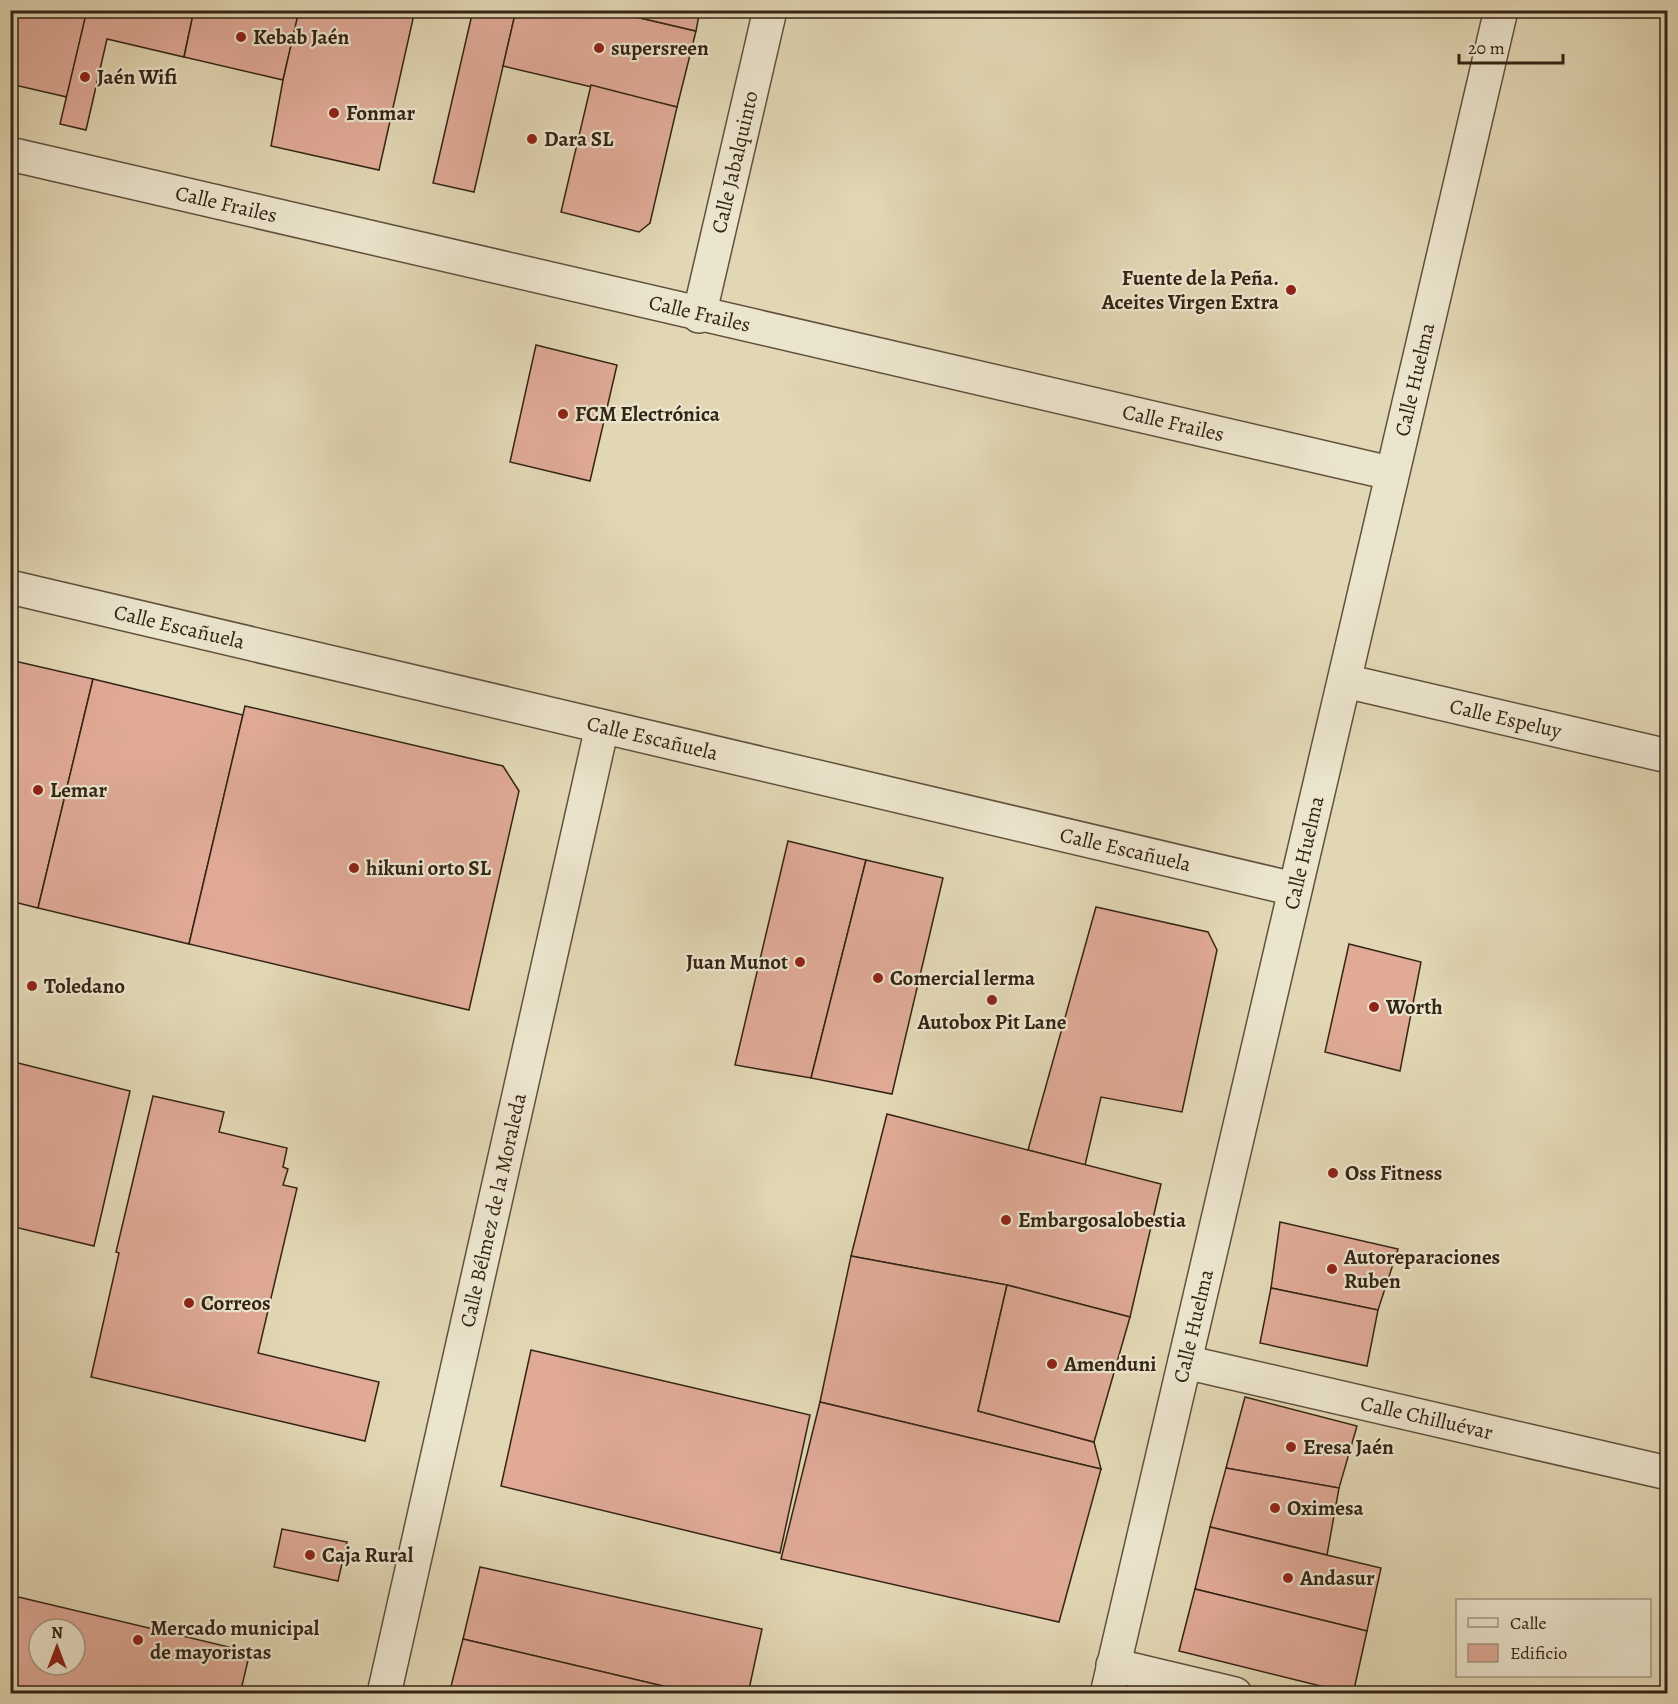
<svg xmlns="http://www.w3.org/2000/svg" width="1678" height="1704" font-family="Alegreya,serif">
	<rect width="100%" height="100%" fill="#e2d7b4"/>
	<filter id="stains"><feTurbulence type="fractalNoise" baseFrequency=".00333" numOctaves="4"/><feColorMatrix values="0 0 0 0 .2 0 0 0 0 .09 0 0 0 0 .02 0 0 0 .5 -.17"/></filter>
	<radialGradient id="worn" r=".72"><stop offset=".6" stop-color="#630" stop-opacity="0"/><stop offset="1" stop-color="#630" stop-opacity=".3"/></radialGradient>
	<g fill="#e0aa97" stroke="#342416" stroke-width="1.5" fill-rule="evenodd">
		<polygon points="10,10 87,10 67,97 10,84"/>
		<polygon points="87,10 194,10 184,57 107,39 86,130 60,124"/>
		<polygon points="194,10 266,10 298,17 283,80 184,57"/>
		<polygon points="266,10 299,10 298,17"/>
		<polygon points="299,10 415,10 379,170 271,146 283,80"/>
		<polygon points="473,10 516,10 474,192 433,183"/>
		<polygon points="516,10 606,10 696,31 677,107 503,66"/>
		<polygon points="606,10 700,10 696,31"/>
		<polygon points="591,85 677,107 650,223 639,232 561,212"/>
		<polygon points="536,345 617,365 590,481 510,462"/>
		<polygon points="10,660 93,679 38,908 10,901"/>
		<polygon points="93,679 243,715 189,944 38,908"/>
		<polygon points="245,706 503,766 519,791 469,1010 189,944"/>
		<polygon points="788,841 866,860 811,1078 735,1065"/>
		<polygon points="866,860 943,878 892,1094 811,1078"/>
		<polygon points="1096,907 1208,932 1217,950 1182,1112 1101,1097 1085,1165 1028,1150"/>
		<polygon points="1349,944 1421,962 1400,1071 1325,1052"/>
		<polygon points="10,1061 130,1091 94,1246 10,1226"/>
		<polygon points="153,1096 224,1112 219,1132 287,1148 283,1167 288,1169 283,1185 297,1188 258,1353 379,1382 365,1441 91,1377 119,1253 116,1252"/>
		<polygon points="887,1114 1161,1184 1130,1317 1007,1285 851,1256"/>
		<polygon points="1280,1222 1398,1249 1378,1310 1271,1288"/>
		<polygon points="851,1256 1007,1285 978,1411 1094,1442 1101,1469 820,1402"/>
		<polygon points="1007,1285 1130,1317 1094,1442 978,1411"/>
		<polygon points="1271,1288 1378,1310 1367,1366 1260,1343"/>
		<polygon points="531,1350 810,1415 780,1553 501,1486"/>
		<polygon points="1245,1397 1357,1426 1339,1488 1226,1468"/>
		<polygon points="820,1402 1101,1469 1059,1622 781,1559"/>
		<polygon points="1226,1468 1339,1488 1327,1555 1210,1527"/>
		<polygon points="1210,1527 1381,1568 1367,1631 1195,1589"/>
		<polygon points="282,1529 347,1542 338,1581 274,1567"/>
		<polygon points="480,1567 762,1629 748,1694 697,1694 463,1639"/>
		<polygon points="1195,1589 1367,1631 1353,1694 1179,1651"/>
		<path d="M 10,1595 L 250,1652 L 240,1694 L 10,1694 ZM 39,1629 L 75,1629 L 75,1665 L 39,1665 Z"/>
		<polygon points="463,1639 697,1694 449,1694"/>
	</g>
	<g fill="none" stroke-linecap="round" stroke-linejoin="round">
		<defs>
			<g id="minor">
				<path id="s1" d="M 10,154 L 1390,473"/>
				<path id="s2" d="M 699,316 L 770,10"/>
				<path id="s3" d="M 10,587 L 1294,889"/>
				<path id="s4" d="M 1345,681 L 1668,756"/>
				<path id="s5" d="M 1185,1362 L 1668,1473"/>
				<polyline points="1113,1665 1235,1694"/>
				<path id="s6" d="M 384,1694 L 602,727"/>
				<path id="s7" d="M 1107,1694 L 1501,10"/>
			</g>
		</defs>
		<use href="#minor" stroke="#60513e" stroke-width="36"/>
		<use href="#minor" stroke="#ece5ce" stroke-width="33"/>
	</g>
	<g fill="#8f2418" stroke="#ece5ce" stroke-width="2">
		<circle cx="241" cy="37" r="6"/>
		<circle cx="599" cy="48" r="6"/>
		<circle cx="85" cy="77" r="6"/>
		<circle cx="334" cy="113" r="6"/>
		<circle cx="532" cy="139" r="6"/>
		<circle cx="1291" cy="290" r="6"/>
		<circle cx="563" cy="414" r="6"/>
		<circle cx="38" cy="790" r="6"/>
		<circle cx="354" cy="868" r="6"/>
		<circle cx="800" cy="962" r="6"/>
		<circle cx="878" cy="978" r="6"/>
		<circle cx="32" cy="986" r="6"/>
		<circle cx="992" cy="1000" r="6"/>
		<circle cx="1374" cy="1007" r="6"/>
		<circle cx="1333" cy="1173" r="6"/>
		<circle cx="1006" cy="1220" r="6"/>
		<circle cx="1332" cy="1269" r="6"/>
		<circle cx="189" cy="1303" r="6"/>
		<circle cx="1052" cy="1364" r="6"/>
		<circle cx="1291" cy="1447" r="6"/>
		<circle cx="1275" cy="1508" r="6"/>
		<circle cx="310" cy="1555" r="6"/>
		<circle cx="1288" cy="1578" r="6"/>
		<circle cx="138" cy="1640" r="6"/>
	</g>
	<g text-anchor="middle" stroke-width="4.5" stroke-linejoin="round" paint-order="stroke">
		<g font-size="21" font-weight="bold" fill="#342416" stroke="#ece5ce" text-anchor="start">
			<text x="253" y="44">Kebab Jaén</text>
			<text x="611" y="55">supersreen</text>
			<text x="97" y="84">Jaén Wifi</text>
			<text x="346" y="120">Fonmar</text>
			<text x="544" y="146">Dara SL</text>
			<text x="1279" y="285" text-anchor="end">Fuente de la Peña.<tspan x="1279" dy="24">Aceites Virgen Extra</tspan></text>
			<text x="575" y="421">FCM Electrónica</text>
			<text x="50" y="797">Lemar</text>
			<text x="366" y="875">hikuni orto SL</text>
			<text x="788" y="969" text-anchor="end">Juan Munot</text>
			<text x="890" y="985">Comercial lerma</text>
			<text x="44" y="993">Toledano</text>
			<text x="1386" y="1014">Worth</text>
			<text x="992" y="1029" text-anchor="middle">Autobox Pit Lane</text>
			<text x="1345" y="1180">Oss Fitness</text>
			<text x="1018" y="1227">Embargosalobestia</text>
			<text x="1344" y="1264">Autoreparaciones<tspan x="1344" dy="24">Ruben</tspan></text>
			<text x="201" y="1310">Correos</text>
			<text x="1064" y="1371">Amenduni</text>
			<text x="1303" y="1454">Eresa Jaén</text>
			<text x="1287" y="1515">Oximesa</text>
			<text x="322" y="1562">Caja Rural</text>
			<text x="1300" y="1585">Andasur</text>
			<text x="150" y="1635">Mercado municipal<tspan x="150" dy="24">de mayoristas</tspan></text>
		</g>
		<g font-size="21" fill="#342416" stroke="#ece5ce">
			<text dy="7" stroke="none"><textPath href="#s2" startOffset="158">Calle Jabalquinto</textPath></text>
			<text dy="7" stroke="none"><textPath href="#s1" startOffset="222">Calle Frailes</textPath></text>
			<text dy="7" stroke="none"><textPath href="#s1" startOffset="708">Calle Frailes</textPath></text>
			<text dy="7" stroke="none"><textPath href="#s7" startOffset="1350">Calle Huelma</textPath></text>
			<text dy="7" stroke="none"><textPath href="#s1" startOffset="1194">Calle Frailes</textPath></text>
			<text dy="7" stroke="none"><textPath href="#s3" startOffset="174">Calle Escañuela</textPath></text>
			<text dy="7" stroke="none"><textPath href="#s4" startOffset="165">Calle Espeluy</textPath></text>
			<text dy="7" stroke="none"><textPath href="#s3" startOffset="660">Calle Escañuela</textPath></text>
			<text dy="7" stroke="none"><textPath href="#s3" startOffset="1146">Calle Escañuela</textPath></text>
			<text dy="7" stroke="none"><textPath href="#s7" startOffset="864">Calle Huelma</textPath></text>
			<text dy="7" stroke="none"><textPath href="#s6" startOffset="496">Calle Bélmez de la Moraleda</textPath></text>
			<text dy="7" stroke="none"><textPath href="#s7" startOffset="378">Calle Huelma</textPath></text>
			<text dy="7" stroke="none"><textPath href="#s5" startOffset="248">Calle Chilluévar</textPath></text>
		</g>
	</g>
	<rect width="1678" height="1704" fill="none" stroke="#e2d7b4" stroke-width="36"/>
	<rect x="12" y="12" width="1654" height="1680" fill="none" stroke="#342416" stroke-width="3"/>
	<rect x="18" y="18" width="1642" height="1668" fill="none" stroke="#342416" stroke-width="1.5"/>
	<rect x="1456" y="1599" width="195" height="78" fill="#ece5ce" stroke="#a29884" stroke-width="1.5"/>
	<rect x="1468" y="1618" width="30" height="9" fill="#ece5ce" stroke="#a29884" stroke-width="1.5"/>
	<text x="1510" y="1629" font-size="18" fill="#342416">Calle</text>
	<rect x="1468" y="1644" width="30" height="18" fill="#e0aa97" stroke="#a29884" stroke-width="1.5"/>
	<text x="1510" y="1659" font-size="18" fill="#342416">Edificio</text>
	<g transform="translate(57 1647)"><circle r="28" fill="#ece5ce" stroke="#a29884" stroke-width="1.5"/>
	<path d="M0-4.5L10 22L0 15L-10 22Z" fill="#8f2418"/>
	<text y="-9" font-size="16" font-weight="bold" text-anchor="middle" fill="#342416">N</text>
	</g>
	<path d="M1459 54v9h104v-9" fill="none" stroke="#342416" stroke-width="3"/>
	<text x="1468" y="54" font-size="18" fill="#342416" stroke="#ece5ce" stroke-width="4.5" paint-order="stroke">20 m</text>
	<rect width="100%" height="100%" filter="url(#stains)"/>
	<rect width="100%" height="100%" fill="url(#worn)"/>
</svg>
